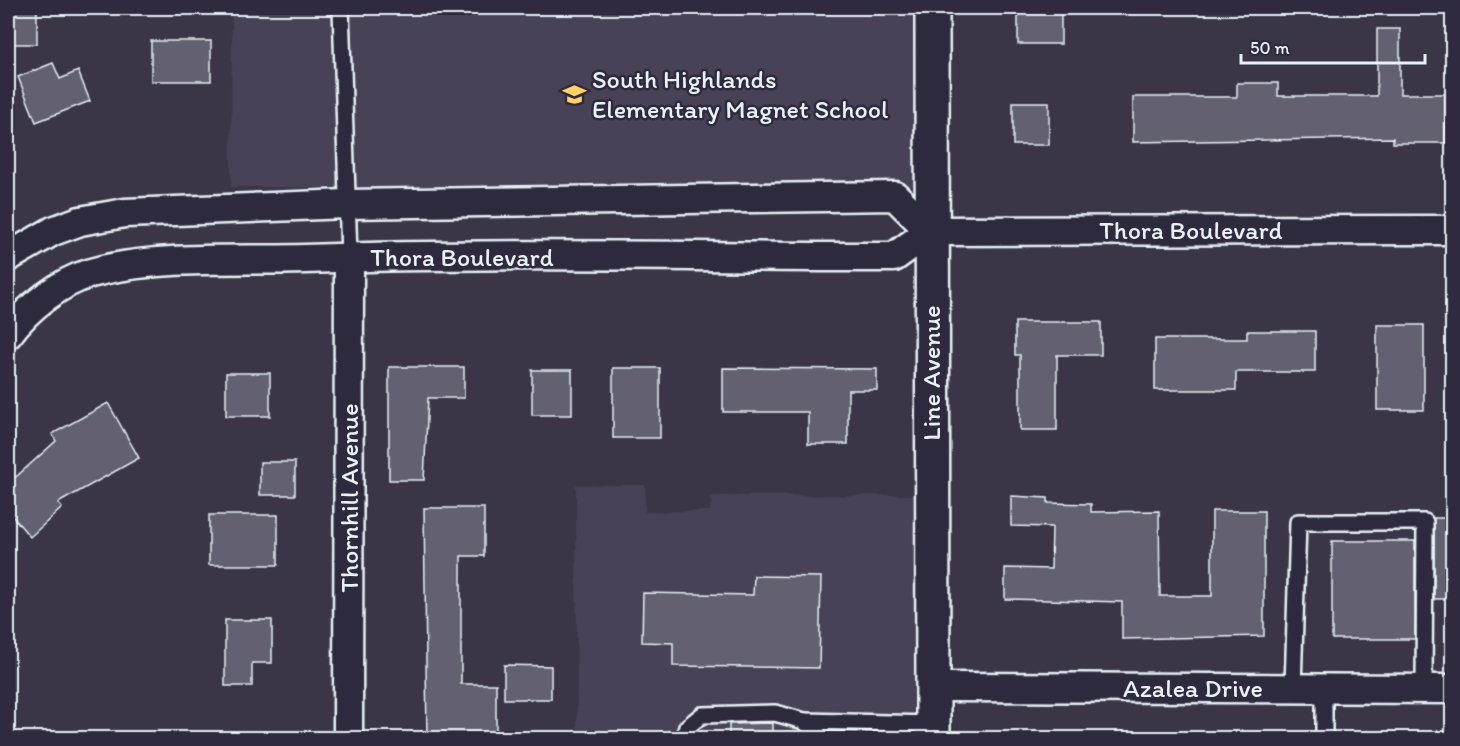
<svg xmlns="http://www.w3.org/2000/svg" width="1460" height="746" font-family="Itim,sans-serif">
	<rect width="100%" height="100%" fill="#3a3648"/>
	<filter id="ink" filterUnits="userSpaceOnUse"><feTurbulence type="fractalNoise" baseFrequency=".0167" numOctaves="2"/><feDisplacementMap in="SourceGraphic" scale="12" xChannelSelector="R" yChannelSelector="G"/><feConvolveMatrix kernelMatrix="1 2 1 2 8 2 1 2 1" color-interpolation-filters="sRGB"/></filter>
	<g filter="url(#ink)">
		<g fill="#464354">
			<polygon points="232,8 917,8 917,181 909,189 231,187"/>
			<polygon points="576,485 645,485 645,512 710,511 711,496 914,495 913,738 577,738"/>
		</g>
		<g fill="#636171" stroke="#e8f1f8" stroke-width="1.5">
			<rect x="8" y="8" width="29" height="36"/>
			<rect x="1018" y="8" width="43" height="36"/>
			<polygon points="1377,29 1400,29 1400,94 1445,94 1445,143 1393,143 1393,138 1133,142 1133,97 1237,97 1237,83 1278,83 1278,96 1377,96"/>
			<rect x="151" y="41" width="60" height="40"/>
			<polygon points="53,63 60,79 78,71 90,101 36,122 18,77"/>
			<rect x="1013" y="102" width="36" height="43"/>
			<polygon points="1015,322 1101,322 1101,355 1057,355 1057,430 1020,430 1020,355 1015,355"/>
			<rect x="1377" y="325" width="47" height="85"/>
			<polygon points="1247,331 1315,331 1315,372 1236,372 1236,390 1155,390 1155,339 1247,339"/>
			<polygon points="389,367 464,367 464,398 428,398 424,480 389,480"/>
			<rect x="613" y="368" width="47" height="70"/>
			<polygon points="723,368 877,369 877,390 848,390 848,444 808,444 808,412 723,412"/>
			<rect x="532" y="370" width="40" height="45"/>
			<rect x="226" y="373" width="44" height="43"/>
			<polygon points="108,403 139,458 58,503 62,508 30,537 8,511 8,484 56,441 52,434"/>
			<rect x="260" y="462" width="35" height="33"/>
			<polygon points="1011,496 1048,498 1048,503 1091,504 1091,512 1159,511 1160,596 1212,596 1212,511 1264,511 1264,636 1122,639 1122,602 1005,599 1005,568 1051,569 1052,527 1011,526"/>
			<polygon points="424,508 484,508 484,556 461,556 461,684 496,684 496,736 427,738"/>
			<rect x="209" y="515" width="69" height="50"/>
			<rect x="1434" y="518" width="18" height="81"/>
			<rect x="1332" y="541" width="83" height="98"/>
			<polygon points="754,576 821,577 819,668 673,666 673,643 642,642 643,593 753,595"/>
			<polygon points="225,620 272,620 272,663 252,663 252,686 225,686"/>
			<polygon points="504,665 551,666 551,699 504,699"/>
			<polygon points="773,723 773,738 729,738 729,724"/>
		</g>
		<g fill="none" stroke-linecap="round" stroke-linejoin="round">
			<defs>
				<g id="lane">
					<polyline points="341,8 349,257"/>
					<polyline points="1293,688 1298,522 1425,522 1424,689"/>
					<polyline points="1324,689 1324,738"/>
					<polyline points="804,721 933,724"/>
					<polyline points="684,738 687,727 702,715 775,713 804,721 822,738"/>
				</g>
				<g id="street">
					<polyline points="8,257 53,231 80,221 125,213 347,204 895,196 930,231"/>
					<path d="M 8,334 C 27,308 60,282 91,273 C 153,255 239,261 305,259 C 501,252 698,257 894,257 L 930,231 L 1452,230"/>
					<polyline points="933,687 1452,689"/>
					<polyline points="348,738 349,257"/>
				</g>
				<polyline id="secondary" points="932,8 933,738"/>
			</defs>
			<use href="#lane" stroke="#e8f1f8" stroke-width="20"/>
			<use href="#street" stroke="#e8f1f8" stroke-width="33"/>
			<use href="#secondary" stroke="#e8f1f8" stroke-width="38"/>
			<use href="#lane" stroke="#2f2a3d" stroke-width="15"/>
			<use href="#street" stroke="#2f2a3d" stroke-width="28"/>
			<use href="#secondary" stroke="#2f2a3d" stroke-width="33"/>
		</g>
	</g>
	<defs>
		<symbol id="school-bare" viewBox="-9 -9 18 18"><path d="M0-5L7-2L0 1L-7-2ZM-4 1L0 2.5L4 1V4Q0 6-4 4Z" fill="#ffd166" stroke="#2f2a3d" stroke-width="2.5" paint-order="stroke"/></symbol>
	</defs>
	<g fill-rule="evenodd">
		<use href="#school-bare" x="558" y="78" width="33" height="33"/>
	</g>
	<g text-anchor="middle" stroke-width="5" stroke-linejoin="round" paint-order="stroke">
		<g font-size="26" fill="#e8f1f8" stroke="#2f2a3d" text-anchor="start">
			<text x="592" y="88">South Highlands<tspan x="592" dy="30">Elementary Magnet School</tspan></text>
		</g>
		<g font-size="26" fill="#e8f1f8" stroke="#2f2a3d">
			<text x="1191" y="239">Thora Boulevard</text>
			<text x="462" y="266">Thora Boulevard</text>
			<text transform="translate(931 373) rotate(-90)" y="9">Line Avenue</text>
			<text transform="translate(349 498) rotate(-90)" y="9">Thornhill Avenue</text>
			<text x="1193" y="697">Azalea Drive</text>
		</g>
	</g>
	<rect width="1460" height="746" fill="none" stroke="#2f2a3d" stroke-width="30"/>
	<rect x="15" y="15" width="1430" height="716" fill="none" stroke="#e8f1f8" stroke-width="2" filter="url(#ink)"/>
	<path d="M1241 54v9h184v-9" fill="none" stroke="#e8f1f8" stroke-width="3"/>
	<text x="1250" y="54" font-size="18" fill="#e8f1f8" stroke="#2f2a3d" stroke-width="4.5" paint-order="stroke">50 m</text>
</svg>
